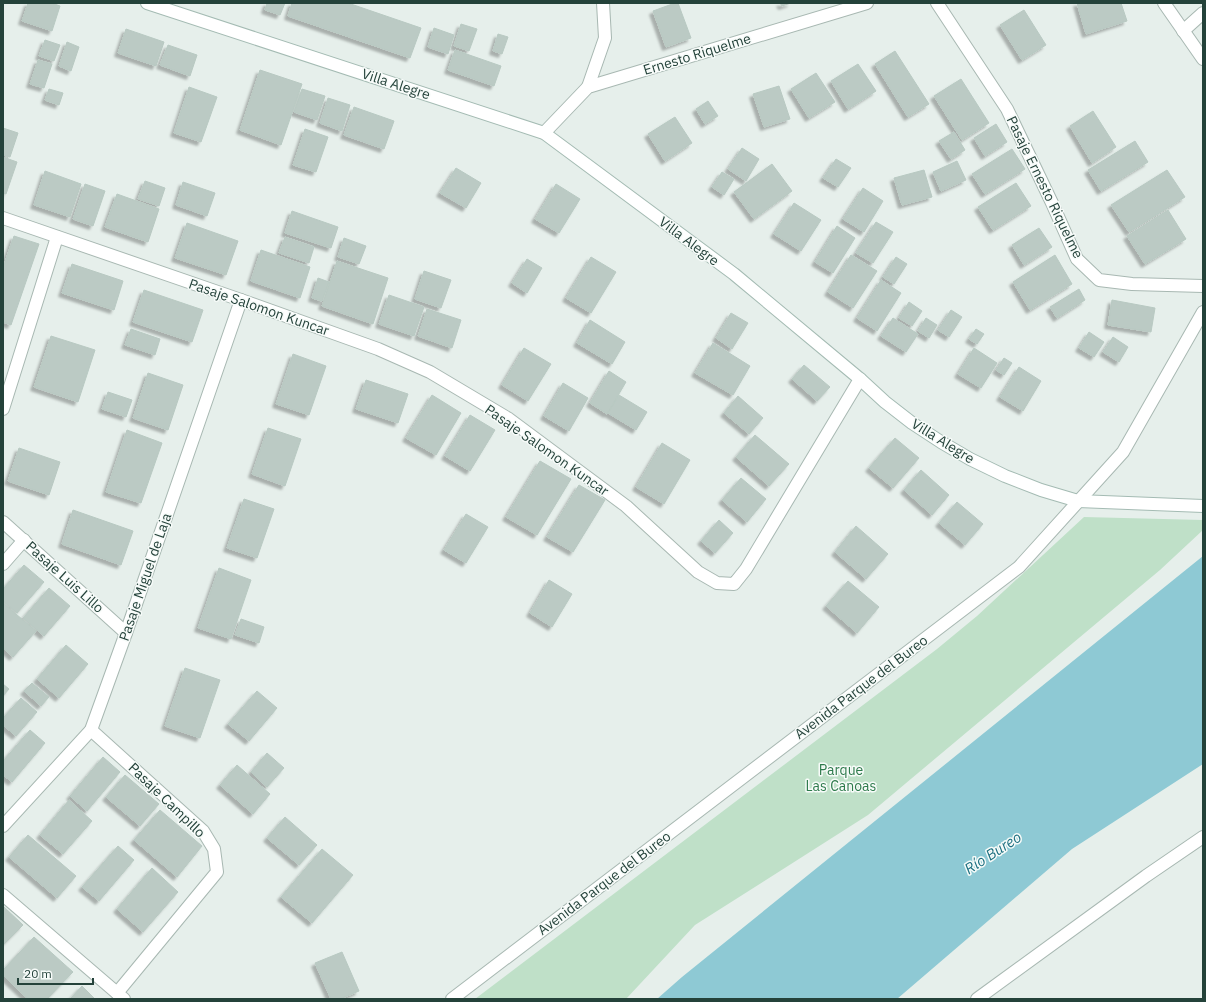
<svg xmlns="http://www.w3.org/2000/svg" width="1206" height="1002" font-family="'IBM Plex Sans',sans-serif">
	<defs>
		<filter id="shadow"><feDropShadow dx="-3.5" dy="3.5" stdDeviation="1" flood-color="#0004"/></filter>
	</defs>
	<rect width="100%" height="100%" fill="#e6efeb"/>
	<polygon fill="#bfe0c8" points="1084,517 1203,520 1203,530 1160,570 868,815 695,925 626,999 475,999 937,649 977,616"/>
	<polygon fill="#8ec9d4" points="1203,556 1203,764 1072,849 897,999 657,999 682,977"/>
	<g fill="#bbcac4" stroke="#b8c9c2" filter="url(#shadow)">
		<polygon points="28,3 52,3 60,6 52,31 22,21"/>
		<polygon points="267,3 285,3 280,15 265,10"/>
		<polygon points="292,3 348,3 421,28 410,58 288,16"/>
		<polygon points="675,3 678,3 691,38 666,47 653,11"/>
		<polygon points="780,3 791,3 782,6"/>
		<polygon points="1077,3 1121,3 1127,21 1086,34"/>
		<polygon points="1024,10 1046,45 1022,60 1000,25"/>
		<polygon points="461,24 477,29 469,51 454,46"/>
		<polygon points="434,28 454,35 448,54 428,47"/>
		<polygon points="126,29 164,42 156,66 118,53"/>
		<polygon points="498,34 508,37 502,54 493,51"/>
		<polygon points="45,40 60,45 54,61 39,56"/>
		<polygon points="67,42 79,47 71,71 59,66"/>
		<polygon points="168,45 197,55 190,76 160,65"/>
		<polygon points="455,50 501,66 494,86 448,70"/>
		<polygon points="895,51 929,104 908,117 875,64"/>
		<polygon points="38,60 52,64 44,88 30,84"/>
		<polygon points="858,64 876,91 848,109 831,81"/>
		<polygon points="260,70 302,84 281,145 240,130"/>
		<polygon points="816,73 835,102 809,118 791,89"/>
		<polygon points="961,79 989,123 962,140 934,96"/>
		<polygon points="779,86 790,119 764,127 753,94"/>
		<polygon points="189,87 217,97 201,142 174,133"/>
		<polygon points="49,89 63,93 59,105 45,100"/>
		<polygon points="302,89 325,96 317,120 294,112"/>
		<polygon points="328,98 350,105 342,131 320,123"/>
		<polygon points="708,101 718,116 705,124 696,109"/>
		<polygon points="354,107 394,121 384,149 344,135"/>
		<polygon points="1093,111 1116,147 1092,163 1070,126"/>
		<polygon points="675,117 692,143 665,161 648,134"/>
		<polygon points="996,124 1007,142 985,156 974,138"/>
		<polygon points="3,128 18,133 10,157 3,155"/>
		<polygon points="305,129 328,137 316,172 293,165"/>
		<polygon points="954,132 965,150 951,159 939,141"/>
		<polygon points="1135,141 1148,162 1101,191 1088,170"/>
		<polygon points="742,148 759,159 746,181 728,169"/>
		<polygon points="1012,149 1025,169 985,194 972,174"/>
		<polygon points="3,157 17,162 6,194 3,193"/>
		<polygon points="836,159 851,168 838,187 823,178"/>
		<polygon points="957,161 966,180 941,191 933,172"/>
		<polygon points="772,164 792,191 754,219 734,192"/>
		<polygon points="456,168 481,183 466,208 440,193"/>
		<polygon points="924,170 932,197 902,205 894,178"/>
		<polygon points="1167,170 1185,197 1129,232 1111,205"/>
		<polygon points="45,171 81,184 70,217 34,205"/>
		<polygon points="722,172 734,179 724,195 712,187"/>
		<polygon points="145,181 165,188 159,206 138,199"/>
		<polygon points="183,182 215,193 207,216 176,205"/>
		<polygon points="1016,183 1031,206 993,230 978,207"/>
		<polygon points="85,184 105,191 93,226 73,219"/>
		<polygon points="556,184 580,199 559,233 535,219"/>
		<polygon points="863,188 883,201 864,232 843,219"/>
		<polygon points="117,194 159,209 148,242 105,227"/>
		<polygon points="794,203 821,220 801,251 774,234"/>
		<polygon points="1168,210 1186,239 1145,264 1127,236"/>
		<polygon points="292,211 338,227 331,248 285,233"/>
		<polygon points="876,222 893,232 873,263 856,253"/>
		<polygon points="187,223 238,241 226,275 175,258"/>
		<polygon points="837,226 855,238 833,273 815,262"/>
		<polygon points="1039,228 1052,247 1024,265 1012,245"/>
		<polygon points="14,236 39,244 11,325 3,322 3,268"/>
		<polygon points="285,237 314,247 309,263 279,253"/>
		<polygon points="344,238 366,246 359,264 338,257"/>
		<polygon points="261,250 310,267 300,298 251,281"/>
		<polygon points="851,255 877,271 853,308 828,292"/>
		<polygon points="1055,255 1072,284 1030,310 1013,282"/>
		<polygon points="591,257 616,272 591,313 566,298"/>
		<polygon points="896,257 907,264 894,284 883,277"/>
		<polygon points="527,259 542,268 527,293 512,283"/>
		<polygon points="337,261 388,278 373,324 322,306"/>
		<polygon points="72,264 123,281 114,310 62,293"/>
		<polygon points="424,271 451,280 441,308 415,299"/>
		<polygon points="318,278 329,282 322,301 312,298"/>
		<polygon points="881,280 901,293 877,331 857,318"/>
		<polygon points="1079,289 1085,300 1057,318 1050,307"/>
		<polygon points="144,290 203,310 192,342 133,322"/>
		<polygon points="389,295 424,307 414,336 379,324"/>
		<polygon points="1112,300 1155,308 1151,332 1108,325"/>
		<polygon points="909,302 922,311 912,326 899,318"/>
		<polygon points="427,309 461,320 452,348 418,336"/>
		<polygon points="951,310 962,317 949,337 938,330"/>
		<polygon points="731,313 748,323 732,349 716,338"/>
		<polygon points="893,318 918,334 906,352 881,336"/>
		<polygon points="926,318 937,325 929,338 918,331"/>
		<polygon points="590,320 625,342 612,364 577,343"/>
		<polygon points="131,329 160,339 155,355 125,345"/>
		<polygon points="976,329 984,334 977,344 969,339"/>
		<polygon points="1089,332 1104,342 1094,357 1079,348"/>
		<polygon points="51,336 95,350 78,402 34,387"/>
		<polygon points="1113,337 1128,347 1119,362 1103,352"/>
		<polygon points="713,343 750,366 733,395 695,373"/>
		<polygon points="524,348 551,364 528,401 502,385"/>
		<polygon points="974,348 997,363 981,388 958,374"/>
		<polygon points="293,354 326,366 309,415 276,404"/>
		<polygon points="1004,358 1012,363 1004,375 996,370"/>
		<polygon points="804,365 830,387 817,401 792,379"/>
		<polygon points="1019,367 1041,381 1023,411 1000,397"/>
		<polygon points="609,371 626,382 607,414 590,403"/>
		<polygon points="148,373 183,385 168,430 133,418"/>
		<polygon points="366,380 408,394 398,423 356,409"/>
		<polygon points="563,383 588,398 569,431 544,416"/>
		<polygon points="108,392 132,400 126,417 102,409"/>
		<polygon points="432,395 461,413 436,455 406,438"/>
		<polygon points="619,395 647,412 636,430 608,413"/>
		<polygon points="738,396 763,418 749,434 724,413"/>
		<polygon points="470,415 495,430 470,471 445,456"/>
		<polygon points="268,428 301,439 285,486 252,474"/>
		<polygon points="127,430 162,443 141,503 106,492"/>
		<polygon points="755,435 789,464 769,486 736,457"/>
		<polygon points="895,438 919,458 893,488 869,468"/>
		<polygon points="662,443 690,460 664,504 636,487"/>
		<polygon points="19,448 60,462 49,495 8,481"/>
		<polygon points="540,461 571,479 537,535 506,517"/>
		<polygon points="921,470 949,495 932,515 904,490"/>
		<polygon points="741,478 766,499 747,522 722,500"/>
		<polygon points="579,485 605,500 573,552 547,537"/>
		<polygon points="244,499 274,509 257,558 227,548"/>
		<polygon points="957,502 983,524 965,545 939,523"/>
		<polygon points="73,510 133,531 121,565 62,544"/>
		<polygon points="466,514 488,527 466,563 444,550"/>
		<polygon points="719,520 733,533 715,553 701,541"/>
		<polygon points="856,526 888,554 866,579 835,552"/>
		<polygon points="24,565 44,582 17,613 3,601 3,589"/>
		<polygon points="219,568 251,580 231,639 198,628"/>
		<polygon points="549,580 572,594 552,627 530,613"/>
		<polygon points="848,581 879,607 857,633 826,606"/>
		<polygon points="49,588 70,606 44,636 23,618"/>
		<polygon points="3,603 36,631 13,657 3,648"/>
		<polygon points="241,619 264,627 259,643 235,635"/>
		<polygon points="66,645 88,664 59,698 37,679"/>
		<polygon points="185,668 220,680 200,738 165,726"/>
		<polygon points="32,683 49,697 41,706 24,691"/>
		<polygon points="3,684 9,689 3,696"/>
		<polygon points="257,691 277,708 249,741 228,724"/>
		<polygon points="21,698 37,712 16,736 3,725 3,718"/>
		<polygon points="30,730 45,743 12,782 3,775 3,761"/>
		<polygon points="267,753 284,768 267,787 251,772"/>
		<polygon points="103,757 120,772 87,811 70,796"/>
		<polygon points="237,765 270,794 253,814 220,785"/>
		<polygon points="125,775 159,804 140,826 106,797"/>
		<polygon points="69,800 92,821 63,854 40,835"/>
		<polygon points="160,810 202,846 177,877 134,840"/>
		<polygon points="285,817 317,845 299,865 267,838"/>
		<polygon points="28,835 76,876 57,898 9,857"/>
		<polygon points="118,846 134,860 99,901 82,887"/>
		<polygon points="322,849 353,875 312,923 281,897"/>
		<polygon points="152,868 178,892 143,932 117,909"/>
		<polygon points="3,906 23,925 3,945"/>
		<polygon points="34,937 73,972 47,999 28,999 3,975 3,970"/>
		<polygon points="342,952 359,991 340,999 331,999 315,963"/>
		<polygon points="82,986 95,999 70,999"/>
	</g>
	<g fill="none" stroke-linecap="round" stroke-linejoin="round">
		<defs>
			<g id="street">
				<polyline points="937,3 1007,109 1052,203 1077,259 1099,280 1132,284 1203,286"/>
				<polyline points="1164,3 1203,59"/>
				<polyline points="1183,31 1203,13"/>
				<polyline points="588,87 605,38 603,3"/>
				<polyline points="544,133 588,87 867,3"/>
				<polyline points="3,218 241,300 378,349 430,372 509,419 626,506 698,572 717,583 734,584 746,569 860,379"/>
				<polyline points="3,409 57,237"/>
				<polyline points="3,522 126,633"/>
				<polyline points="3,564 24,540"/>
				<polyline points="91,730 203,831 214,849 217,872 117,993"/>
				<polyline points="3,826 91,730 126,633 241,300"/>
				<polyline points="3,895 124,999"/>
				<polyline points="452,999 1019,567 1123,452 1203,312"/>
				<polyline points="977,999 1146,876 1203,837"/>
			</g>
			<polyline id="secondary" points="147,3 544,133 734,274 860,379 885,402 912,423 941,442 970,459 1005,476 1041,490 1078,501 1203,506"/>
		</defs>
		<use href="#street" stroke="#a8b8b2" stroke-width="14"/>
		<use href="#secondary" stroke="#a4bbb3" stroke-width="14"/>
		<use href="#street" stroke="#fff" stroke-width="12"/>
		<use href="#secondary" stroke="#fff" stroke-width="12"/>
	</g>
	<g text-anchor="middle" stroke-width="3" stroke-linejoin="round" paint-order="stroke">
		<g font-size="14" fill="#24423a" stroke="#f7fbf9">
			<text transform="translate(697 54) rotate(-17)" y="5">Ernesto Riquelme</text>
			<text transform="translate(396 84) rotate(18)" y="5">Villa Alegre</text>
			<text transform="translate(1045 187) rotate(64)" y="5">Pasaje Ernesto Riquelme</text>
			<text transform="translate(689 241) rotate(37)" y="5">Villa Alegre</text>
			<text transform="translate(259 307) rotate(19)" y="5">Pasaje Salomon Kuncar</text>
			<text transform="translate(943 441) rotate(32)" y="5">Villa Alegre</text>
			<text transform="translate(547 450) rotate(35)" y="5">Pasaje Salomon Kuncar</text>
			<text transform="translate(65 577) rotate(42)" y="5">Pasaje Luis Lillo</text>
			<text transform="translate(145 577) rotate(-71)" y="5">Pasaje Miguel de Laja</text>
			<text transform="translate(861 687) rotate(-37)" y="5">Avenida Parque del Bureo</text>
			<text transform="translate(167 800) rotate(44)" y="5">Pasaje Campillo</text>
			<text transform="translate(604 883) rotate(-37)" y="5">Avenida Parque del Bureo</text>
		</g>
		<g font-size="14" fill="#2d7a4b" stroke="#f7fbf9">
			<text x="841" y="775">Parque<tspan x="841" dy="16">Las Canoas</tspan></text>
		</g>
		<g font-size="15" font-style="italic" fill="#1c6f80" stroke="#f7fbf9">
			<text transform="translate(993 853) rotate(-33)" y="5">Río Bureo</text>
		</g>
	</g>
	<rect width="1206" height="1002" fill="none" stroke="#24423a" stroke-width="8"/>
	<path d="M18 978v6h75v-6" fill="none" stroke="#24423a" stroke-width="2"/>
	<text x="24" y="978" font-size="12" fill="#24423a" stroke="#f7fbf9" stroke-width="3" paint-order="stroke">20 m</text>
</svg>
